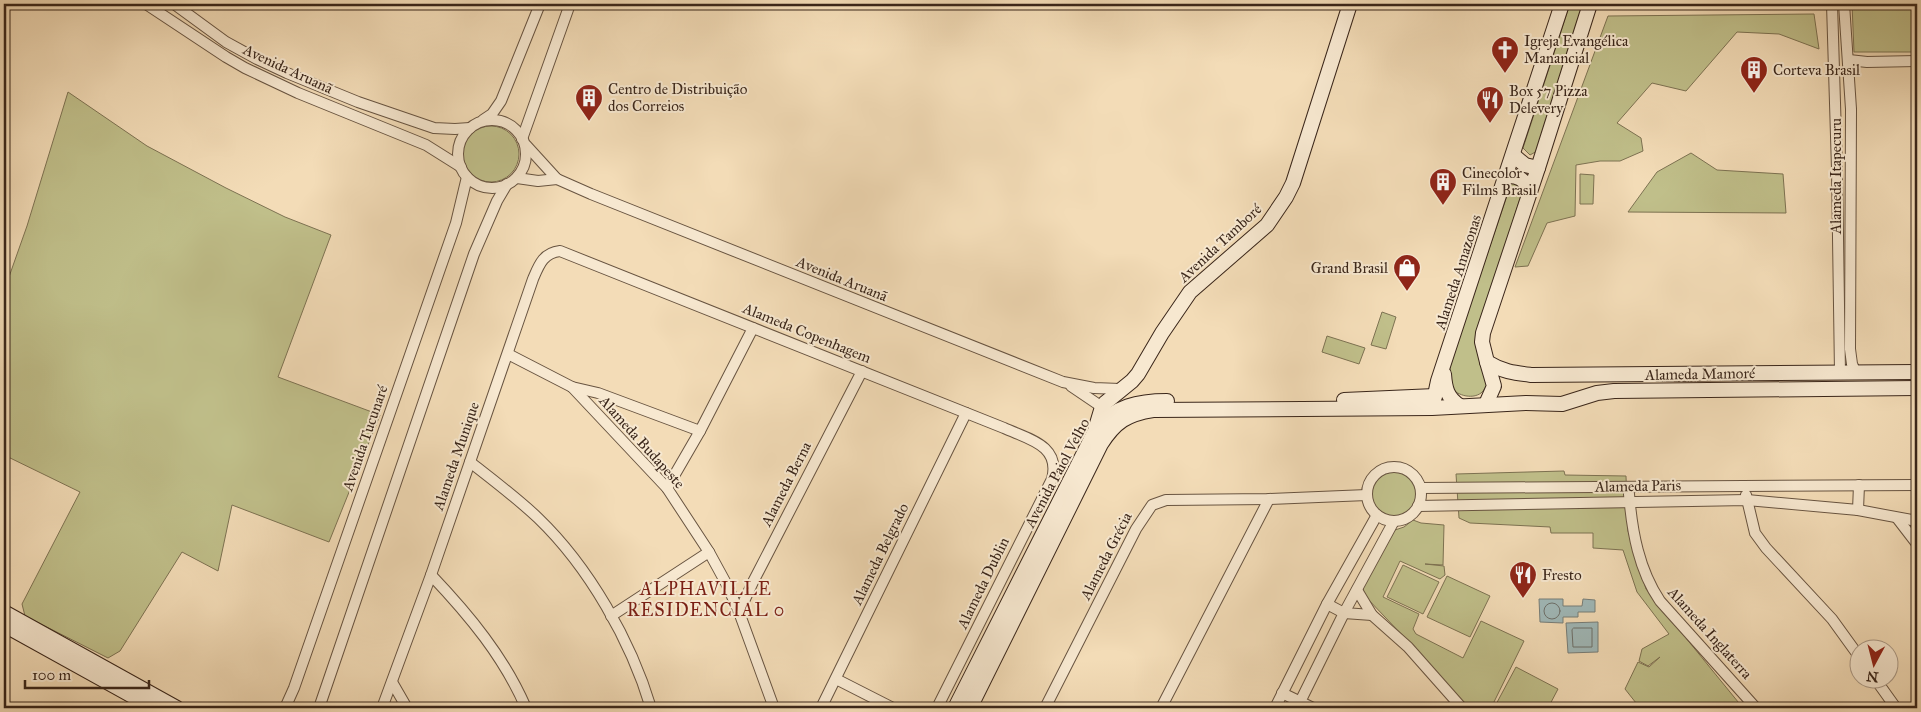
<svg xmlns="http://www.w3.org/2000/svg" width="1921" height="712" font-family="'IM FELL Great Primer',serif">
	<rect width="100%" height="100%" fill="#f3dcb7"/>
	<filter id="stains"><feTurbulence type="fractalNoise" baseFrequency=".004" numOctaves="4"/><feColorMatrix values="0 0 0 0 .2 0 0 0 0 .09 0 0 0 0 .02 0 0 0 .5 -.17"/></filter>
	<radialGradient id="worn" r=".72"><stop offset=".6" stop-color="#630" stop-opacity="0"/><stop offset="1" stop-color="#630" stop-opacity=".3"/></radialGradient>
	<g fill="#c0bf8a" stroke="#7d7252">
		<polygon points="1570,4 1587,4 1539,150 1530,155 1523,148"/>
		<polygon points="1852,4 1917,4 1917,52 1854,52"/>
		<polygon points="1814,14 1819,49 1779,34 1737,32 1686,91 1652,83 1617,123 1641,138 1643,151 1620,161 1600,161 1576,165 1575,216 1547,223 1528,266 1515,267 1608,16"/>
		<polygon points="68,92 147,146 226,188 285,217 331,235 278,377 380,415 329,542 232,505 218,571 182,552 120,651 108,658 25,616 22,604 80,492 4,455 4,291 27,226"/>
		<circle cx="491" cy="154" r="28"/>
		<polygon points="1691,153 1717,170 1783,174 1786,213 1628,212 1657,172"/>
		<polygon points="1580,174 1594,175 1593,204 1580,204"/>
		<path d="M 1519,183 L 1521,195 L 1476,341 L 1488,383 C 1486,386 1484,391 1481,393 C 1472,400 1454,395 1450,385 C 1448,378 1450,368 1451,361 L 1511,184 Z"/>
		<polygon points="1382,312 1396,317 1386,349 1371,345"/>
		<polygon points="1327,336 1365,348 1359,364 1322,352"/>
		<polygon points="1564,471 1565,475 1626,476 1628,531 1646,589 1743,708 1640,708 1625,689 1638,662 1649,667 1660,657 1648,666 1639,661 1642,649 1669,634 1637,592 1623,550 1593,548 1593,533 1551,533 1550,527 1470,523 1459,518 1456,474"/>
		<circle cx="1394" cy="494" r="22"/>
		<polygon points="1413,520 1421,523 1444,525 1443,565 1425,564 1444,566 1445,575 1440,579 1400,561 1383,597 1419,614 1413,629 1416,634 1463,658 1481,621 1524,641 1491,708 1466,708 1425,659 1364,595 1363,586 1392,531 1404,527"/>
		<polygon points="1403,565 1439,582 1423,614 1387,597"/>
		<polygon points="1447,576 1490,596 1470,637 1427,617"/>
		<polygon points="1516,667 1558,689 1548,708 1494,708"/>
	</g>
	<g fill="#a0b9b9" stroke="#777e79">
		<polygon points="1539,599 1563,599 1563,606 1582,606 1583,599 1595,600 1595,612 1578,612 1578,617 1563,617 1563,623 1540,622"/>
		<polygon points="1598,622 1598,652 1568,653 1566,623"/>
	</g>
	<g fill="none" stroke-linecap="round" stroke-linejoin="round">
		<g stroke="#6d706a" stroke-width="1">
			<circle cx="1552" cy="611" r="8"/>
			<polygon points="1574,628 1592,628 1592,647 1573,647 1572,630"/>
		</g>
		<defs>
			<g id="street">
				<polyline points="146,4 226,57 245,68 298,93 426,145 461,167"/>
				<polyline points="174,4 226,42 257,59 287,73 358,102 434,128 455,129 470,128"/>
				<polyline points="1832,4 1837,169 1840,373"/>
				<polyline points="1844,4 1851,109 1850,349 1852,364 1856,373"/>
				<polyline points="1849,60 1867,62 1917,61"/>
				<polyline points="483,120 492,114 501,101 540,4"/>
				<circle cx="492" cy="154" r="34"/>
				<polyline points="522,139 570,4"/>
				<polyline points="526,145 557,179 591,194 1063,382 1094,388 1120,389"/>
				<polyline points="517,178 538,181 557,179"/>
				<polyline points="508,354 572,387 667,488 709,552 727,585 739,612 774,708"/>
				<polyline points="1071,386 1102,407"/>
				<polyline points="572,387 598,393 700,431"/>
				<path d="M 470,462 C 493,480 517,498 538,518 C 589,567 631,641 651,708"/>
				<circle cx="1394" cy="494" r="27"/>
				<polyline points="667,488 700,431 753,328"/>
				<polyline points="1421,488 1917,485"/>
				<path d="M 1629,494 C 1632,532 1639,570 1660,601 L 1756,708"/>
				<polyline points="1746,495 1755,533 1766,548 1832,619 1858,655"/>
				<polyline points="1418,506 1747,500 1858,510 1917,521"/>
				<polyline points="1858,510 1859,485"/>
				<polyline points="1897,518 1917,544"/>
				<path d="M 431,575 C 469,615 504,657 526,708"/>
				<polyline points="1357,590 1372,615 1408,647 1462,708"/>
				<polyline points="1327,604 1344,613 1372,615"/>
				<polyline points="739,612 753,582 862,371"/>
				<polyline points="611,616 709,552"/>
				<polyline points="836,679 893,708"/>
				<polyline points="1876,680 1896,708"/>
				<polyline points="392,682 407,708"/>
				<polyline points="1282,693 1313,708"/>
				<polyline points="285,708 294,688 456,223 467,177"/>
				<polyline points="319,708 474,254 497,201 507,184"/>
				<path d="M 382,708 L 431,575 L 533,279 C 539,265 543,253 560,251 L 1004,428 C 1028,439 1061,445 1052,479 L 937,708"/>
				<polyline points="821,708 966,413"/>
				<polyline points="1045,708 1136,529 1152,505 1166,500 1269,499 1367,495"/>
				<polyline points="1161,708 1269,499"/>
				<polyline points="1275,708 1327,604 1377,515"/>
				<polyline points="1297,708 1344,613 1394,521"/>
			</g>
			<g id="secondary">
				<path d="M 1590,4 L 1538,168 L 1483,333 L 1482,342 L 1487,362 C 1503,372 1515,373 1532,375 L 1917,372"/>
				<polyline points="1513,155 1525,165 1538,168"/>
				<path d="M 1506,176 C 1519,175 1525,180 1530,192"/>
				<path d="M 1444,374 C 1445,388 1447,398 1460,406"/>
				<polyline points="1344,400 1435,396"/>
				<polyline points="1486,404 1494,386 1487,362"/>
				<polyline points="1433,405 1438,381 1562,4"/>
				<polyline points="1096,427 1102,407 1105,403 1132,381 1138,374 1162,333 1190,292 1267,225 1286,197 1293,183 1350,4"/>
				<polyline points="4,612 177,708"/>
				<polyline points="4,625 154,708"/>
				<path d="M 955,708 L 1096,429 C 1114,406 1139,401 1167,401"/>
				<path d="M 970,708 L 1101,444 C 1115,422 1127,414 1153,410 L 1432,408 L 1526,403 L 1562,404 L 1597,393 L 1614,391 L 1917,388"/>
			</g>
		</defs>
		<use href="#street" stroke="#685441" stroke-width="12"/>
		<use href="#secondary" stroke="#3a261a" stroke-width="16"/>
		<use href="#street" stroke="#f7e8d0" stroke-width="10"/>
		<use href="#secondary" stroke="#f7e8d0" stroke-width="14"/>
	</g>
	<defs>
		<symbol id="church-pin" viewBox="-11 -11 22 30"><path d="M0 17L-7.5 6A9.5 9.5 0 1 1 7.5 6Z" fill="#8f2418" stroke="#f7e8d0"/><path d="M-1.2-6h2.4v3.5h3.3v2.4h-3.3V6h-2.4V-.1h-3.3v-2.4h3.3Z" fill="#fff"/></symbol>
		<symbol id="building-pin" viewBox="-11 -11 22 30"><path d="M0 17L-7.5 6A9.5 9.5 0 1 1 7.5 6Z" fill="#8f2418" stroke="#f7e8d0"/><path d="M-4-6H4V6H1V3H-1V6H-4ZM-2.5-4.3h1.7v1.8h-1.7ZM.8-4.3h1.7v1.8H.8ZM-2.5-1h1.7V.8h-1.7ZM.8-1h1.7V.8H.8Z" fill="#fff"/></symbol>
		<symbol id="restaurant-pin" viewBox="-11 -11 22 30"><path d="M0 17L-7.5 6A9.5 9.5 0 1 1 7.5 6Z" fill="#8f2418" stroke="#f7e8d0"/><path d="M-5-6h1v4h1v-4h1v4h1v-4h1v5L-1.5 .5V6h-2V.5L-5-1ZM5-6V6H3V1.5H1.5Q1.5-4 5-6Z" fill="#fff"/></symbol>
		<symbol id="shop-pin" viewBox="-11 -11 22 30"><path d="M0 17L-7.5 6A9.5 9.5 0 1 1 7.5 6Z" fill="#8f2418" stroke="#f7e8d0"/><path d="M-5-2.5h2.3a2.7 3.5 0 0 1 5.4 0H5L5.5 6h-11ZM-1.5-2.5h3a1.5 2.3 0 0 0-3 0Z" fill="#fff"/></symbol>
	</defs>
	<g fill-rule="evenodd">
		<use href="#church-pin" x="1489" y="34" width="32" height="43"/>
		<use href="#building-pin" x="1738" y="54" width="32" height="43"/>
		<use href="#building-pin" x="573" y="82" width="32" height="43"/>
		<use href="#restaurant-pin" x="1474" y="84" width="32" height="43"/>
		<use href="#building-pin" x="1427" y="166" width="32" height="43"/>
		<use href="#shop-pin" x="1391" y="252" width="32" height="43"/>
		<use href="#restaurant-pin" x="1507" y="559" width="32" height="43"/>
	</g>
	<g text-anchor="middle" stroke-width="4" stroke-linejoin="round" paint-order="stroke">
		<g font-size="15" fill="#3a261a" stroke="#f7e8d0" text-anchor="start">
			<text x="1524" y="46">Igreja Evangélica<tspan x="1524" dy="17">Manancial</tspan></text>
			<text x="1773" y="75">Corteva Brasil</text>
			<text x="608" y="94">Centro de Distribuição<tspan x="608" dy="17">dos Correios</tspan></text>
			<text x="1509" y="96">Box 57 Pizza<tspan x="1509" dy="17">Delevery</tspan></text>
			<text x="1462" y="178">Cinecolor<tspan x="1462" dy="17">Films Brasil</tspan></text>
			<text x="1388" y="273" text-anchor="end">Grand Brasil</text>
			<text x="1542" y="580">Fresto</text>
		</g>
		<g font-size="15" fill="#3a261a" stroke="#f7e8d0">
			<text transform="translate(288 69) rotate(25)" y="5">Avenida Aruanã</text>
			<text transform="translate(1836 176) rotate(-90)" y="5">Alameda Itapecuru</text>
			<text transform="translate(1220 243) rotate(-43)" y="5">Avenida Tamboré</text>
			<text transform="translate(1458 272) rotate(-72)" y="5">Alameda Amazonas</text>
			<text transform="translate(842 279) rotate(22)" y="5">Avenida Aruanã</text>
			<text transform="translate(807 333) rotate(22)" y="5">Alameda Copenhagem</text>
			<text transform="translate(1700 374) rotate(-1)" y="5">Alameda Mamoré</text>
			<text transform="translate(365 438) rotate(-71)" y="5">Avenida Tucunaré</text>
			<text transform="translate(642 442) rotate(48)" y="5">Alameda Budapeste</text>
			<text transform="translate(456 456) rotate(-71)" y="5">Alameda Munique</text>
			<text transform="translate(1057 473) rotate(-62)" y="5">Avenida Paiol Velho</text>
			<text transform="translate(786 484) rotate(-63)" y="5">Alameda Berna</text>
			<text transform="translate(1638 486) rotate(-1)" y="5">Alameda Paris</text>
			<text transform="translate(880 554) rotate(-64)" y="5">Alameda Belgrado</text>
			<text transform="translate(1106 556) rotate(-63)" y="5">Alameda Grécia</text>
			<text transform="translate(983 583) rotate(-64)" y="5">Alameda Dublin</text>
			<text transform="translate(1710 633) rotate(48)" y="5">Alameda Inglaterra</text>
		</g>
		<g font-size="18" letter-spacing="1" fill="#7a1f14" stroke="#f7e8d0">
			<text x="706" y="595">ALPHAVILLE<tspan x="706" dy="21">RESIDENCIAL 0</tspan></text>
		</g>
	</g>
	<rect width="1921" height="712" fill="none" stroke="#f3dcb7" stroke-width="20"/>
	<rect x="5" y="5" width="1911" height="702" fill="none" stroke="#3a261a" stroke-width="2.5"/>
	<rect x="10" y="10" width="1901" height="692" fill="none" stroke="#3a261a"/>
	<g transform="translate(1874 664) rotate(187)"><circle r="24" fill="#f7e8d0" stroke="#ab9a87"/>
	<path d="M0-4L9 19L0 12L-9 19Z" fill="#8f2418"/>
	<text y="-8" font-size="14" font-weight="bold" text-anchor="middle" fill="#3a261a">N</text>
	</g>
	<path d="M25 680v8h124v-8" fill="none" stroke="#3a261a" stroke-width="2.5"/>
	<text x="32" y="680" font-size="15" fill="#3a261a" stroke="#f7e8d0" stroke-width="4" paint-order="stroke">100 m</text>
	<rect width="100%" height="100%" filter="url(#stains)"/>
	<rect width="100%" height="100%" fill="url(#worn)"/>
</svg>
